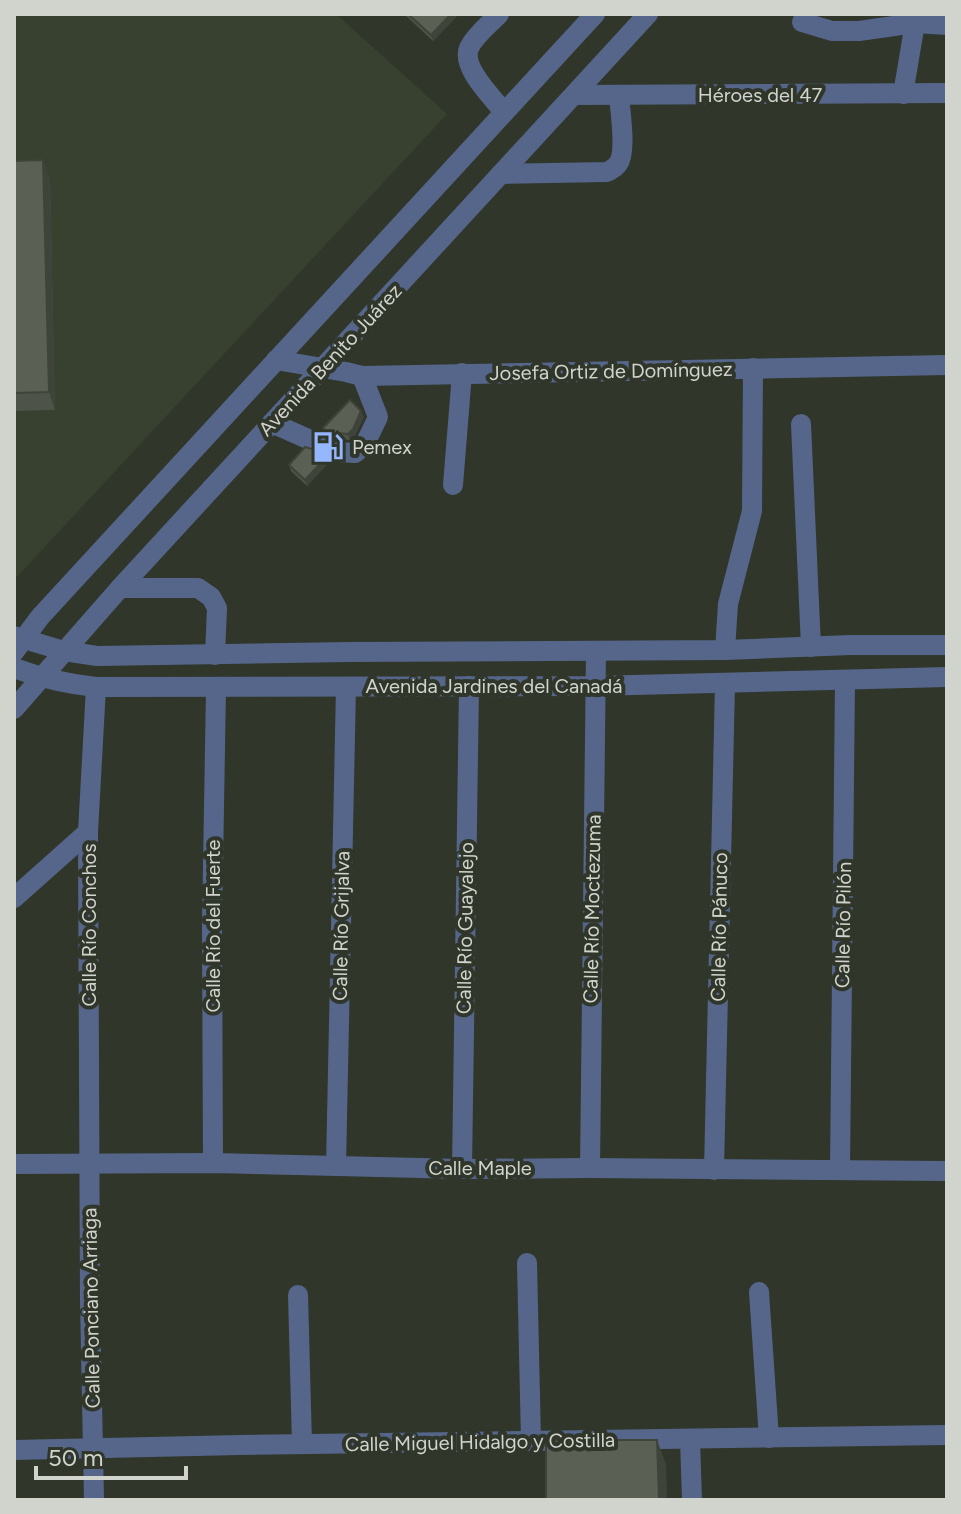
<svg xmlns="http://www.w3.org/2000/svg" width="961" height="1514" font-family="Figtree,sans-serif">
	<rect width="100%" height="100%" fill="#30362a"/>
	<polygon fill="#38412f" points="14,14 336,14 447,114 14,580"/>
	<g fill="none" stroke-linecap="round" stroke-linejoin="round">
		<g stroke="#55668a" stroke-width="20">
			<path d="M 499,14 C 490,24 475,35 469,48 C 461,67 492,97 504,112"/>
			<polyline points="802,22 832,31 859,31 915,23 903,94"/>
			<polyline points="915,23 947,25"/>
			<polyline points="574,95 947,93"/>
			<path d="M 501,174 L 607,172 C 612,169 614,169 618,164 C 627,152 620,111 619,95"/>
			<polyline points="276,360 346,372 362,376 947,365"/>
			<polyline points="272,423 317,443"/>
			<polyline points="801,424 811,647"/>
			<polyline points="339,452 355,453 365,444 378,417 362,376"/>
			<polyline points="453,485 462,373"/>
			<polyline points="120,588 198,588 211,597 217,608 215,655"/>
			<polyline points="14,636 64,651 97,656 349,652 725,650 850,645 947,645"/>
			<polyline points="725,650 728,604 752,511 753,368"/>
			<polyline points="14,652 40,617 595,14"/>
			<path d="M 14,668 C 41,678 67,684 96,687 L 594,686 L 947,677"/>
			<polyline points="14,709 120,588 648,14"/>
			<polyline points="14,898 88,832"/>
			<polyline points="213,1163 212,926 216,688"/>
			<polyline points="14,1164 213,1163 462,1169 590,1168 947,1171"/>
			<polyline points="336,1166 346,687"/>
			<polyline points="590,1168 596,651"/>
			<polyline points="462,1169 469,686"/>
			<polyline points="714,1170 725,684"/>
			<polyline points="840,1170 845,680"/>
			<polyline points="527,1263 531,1441"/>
			<polyline points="759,1292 769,1438"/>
			<polyline points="298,1295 302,1444"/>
			<polyline points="690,1439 692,1500"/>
			<polyline points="14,1450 240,1445 947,1435"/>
			<polyline points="94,1500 90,1301 88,832 96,687"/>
		</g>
	</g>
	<g fill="#4d5348">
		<polygon points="404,14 459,14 433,41"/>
		<polygon points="14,161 50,178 55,410 14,411"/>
		<polygon points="364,417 355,435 350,440 339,439 330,443 323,428"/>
		<polygon points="330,461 307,486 291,471 289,465"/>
	</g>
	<g fill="#3f443b">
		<polygon points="451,14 459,14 433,41 431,35"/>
		<polygon points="43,160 50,178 55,410 49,392"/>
		<polygon points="361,411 364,417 355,435 350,440 348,434"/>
		<polygon points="328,455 330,461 307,486 305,480"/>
		<polygon points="657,1440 666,1464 667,1500 659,1500"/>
	</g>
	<g fill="#5a6154" stroke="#3f443b" stroke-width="2">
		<polygon points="408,14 451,14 431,35"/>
		<polygon points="43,160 49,392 14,393 14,161"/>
		<polygon points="350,400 361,411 353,429 348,434 337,433 328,437 323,428"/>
		<polygon points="324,446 328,455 305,480 289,465 305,447 315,450"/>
		<polygon points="546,1440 657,1440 659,1500 546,1500"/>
	</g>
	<defs>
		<symbol id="fuel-bare" viewBox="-9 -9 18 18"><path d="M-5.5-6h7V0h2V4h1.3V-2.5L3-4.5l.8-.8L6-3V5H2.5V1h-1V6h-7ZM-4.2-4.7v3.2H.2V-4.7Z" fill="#94b7fd" stroke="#30362a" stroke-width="2.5" paint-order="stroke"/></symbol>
	</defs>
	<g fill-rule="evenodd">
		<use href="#fuel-bare" x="306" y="425" width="44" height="44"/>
	</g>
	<g text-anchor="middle" stroke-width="8" stroke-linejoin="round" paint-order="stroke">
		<g font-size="20" fill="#d0d4cd" stroke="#30362a">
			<text x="760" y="102">Héroes del 47</text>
			<text transform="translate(330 360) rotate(-47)" y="7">Avenida Benito Juárez</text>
			<text transform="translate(611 371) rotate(-1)" y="7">Josefa Ortiz de Domínguez</text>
			<text x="494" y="693">Avenida Jardines del Canadá</text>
			<text transform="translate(592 909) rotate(-89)" y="7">Calle Río Moctezuma</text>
			<text transform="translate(89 925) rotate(-90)" y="7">Calle Río Conchos</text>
			<text transform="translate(843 925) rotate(-89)" y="7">Calle Río Pilón</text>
			<text transform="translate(213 926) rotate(-90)" y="7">Calle Río del Fuerte</text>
			<text transform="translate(341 926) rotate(-89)" y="7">Calle Río Grijalva</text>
			<text transform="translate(719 927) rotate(-89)" y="7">Calle Río Pánuco</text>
			<text transform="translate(465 928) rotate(-89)" y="7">Calle Río Guayalejo</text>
			<text x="480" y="1175">Calle Maple</text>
			<text transform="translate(91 1308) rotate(-91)" y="7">Calle Ponciano Arriaga</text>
			<text transform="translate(480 1442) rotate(-1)" y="7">Calle Miguel Hidalgo y Costilla</text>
		</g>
		<g font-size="20" fill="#d0d4cd" stroke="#30362a" text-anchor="start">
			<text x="352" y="454">Pemex</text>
		</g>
	</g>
	<rect width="961" height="1514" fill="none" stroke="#d0d4cd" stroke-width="32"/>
	<path d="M36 1466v12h150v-12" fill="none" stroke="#d0d4cd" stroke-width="4"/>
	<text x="48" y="1466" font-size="24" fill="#d0d4cd" stroke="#30362a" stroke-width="6" paint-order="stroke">50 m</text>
</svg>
